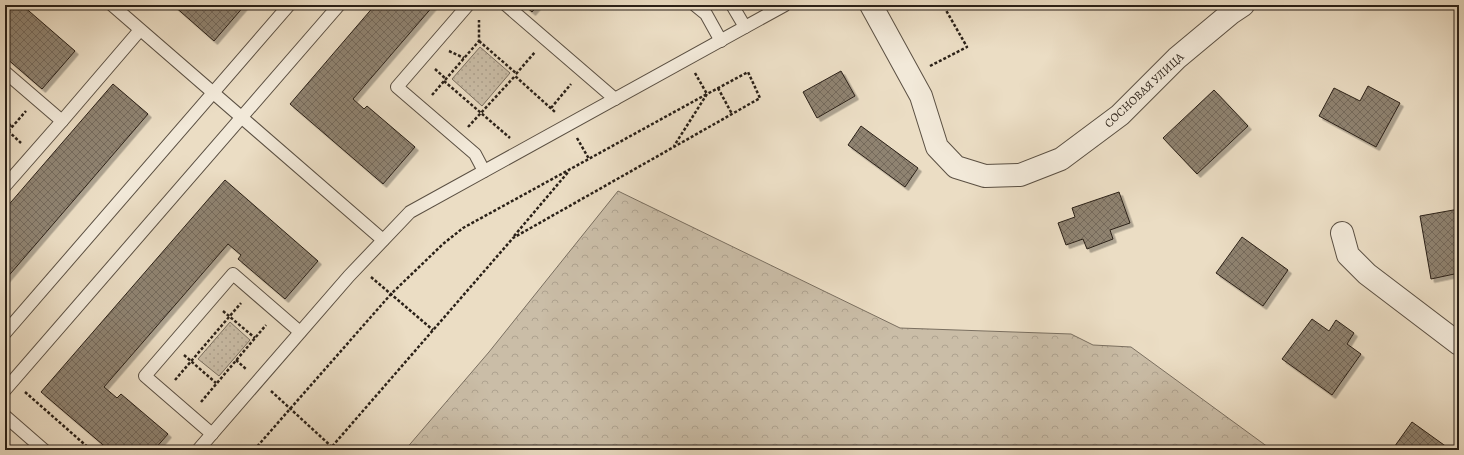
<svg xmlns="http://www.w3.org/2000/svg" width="1464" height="455" font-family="Alegreya,serif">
	<defs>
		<pattern id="green-dots" width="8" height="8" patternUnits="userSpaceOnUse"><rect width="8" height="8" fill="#cabda7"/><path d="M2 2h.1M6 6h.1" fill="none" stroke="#aea28f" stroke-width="1.8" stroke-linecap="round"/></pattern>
		<pattern id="forest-crowns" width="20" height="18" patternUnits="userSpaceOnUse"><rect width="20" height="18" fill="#cabda7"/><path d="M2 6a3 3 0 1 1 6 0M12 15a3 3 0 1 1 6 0" fill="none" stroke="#aea28f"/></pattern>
		<pattern id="building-cross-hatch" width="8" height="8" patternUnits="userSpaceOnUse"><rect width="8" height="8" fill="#8f8371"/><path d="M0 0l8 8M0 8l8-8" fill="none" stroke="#756b5c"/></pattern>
		<filter id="shadow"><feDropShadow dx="3.5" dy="3.5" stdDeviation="0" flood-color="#0004"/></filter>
	</defs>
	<rect width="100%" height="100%" fill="#ebddc4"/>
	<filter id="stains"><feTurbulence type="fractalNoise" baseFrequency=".005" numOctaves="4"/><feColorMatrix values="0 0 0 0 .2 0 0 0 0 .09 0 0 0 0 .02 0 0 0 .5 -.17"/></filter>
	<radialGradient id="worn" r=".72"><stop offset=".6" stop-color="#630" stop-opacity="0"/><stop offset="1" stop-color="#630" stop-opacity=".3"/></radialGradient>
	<g fill="url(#green-dots)" stroke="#7a6f60">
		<polygon points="480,47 510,73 482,106 452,79"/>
		<polygon points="230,322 250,340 219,376 198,359"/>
	</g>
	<polygon fill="url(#forest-crowns)" stroke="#7a6f60" points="618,191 900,328 1071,334 1093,345 1131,347 1272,450 405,450 489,352"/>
	<g fill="url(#building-cross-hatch)" stroke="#2b2118" filter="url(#shadow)">
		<polygon points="5,5 22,5 75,51 42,89 5,57"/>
		<polygon points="173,5 245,5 214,41"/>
		<polygon points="375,5 434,5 353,99 364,109 367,106 415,147 383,184 290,104"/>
		<polygon points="524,5 538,5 532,12"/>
		<polygon points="841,71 855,96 817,118 803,92"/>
		<polygon points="113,84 148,114 5,280 5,209"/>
		<polygon points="1368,86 1400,103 1376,147 1319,116 1334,88 1360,101"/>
		<polygon points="1214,90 1248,126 1197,174 1163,138"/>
		<polygon points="861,126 918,168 905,187 848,145"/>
		<polygon points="225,180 318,261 285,299 238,259 241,255 228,244 104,387 117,398 121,394 168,434 154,450 109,450 41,392"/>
		<polygon points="1119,192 1130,223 1110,230 1113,239 1087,249 1083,239 1066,245 1058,223 1075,217 1072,208"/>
		<polygon points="1459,209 1459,273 1431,279 1420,216"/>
		<polygon points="1242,237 1288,270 1263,306 1216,273"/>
		<polygon points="1312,319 1329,331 1336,320 1354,333 1347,344 1361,354 1332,395 1282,359"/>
		<polygon points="1412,422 1451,450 1392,450"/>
	</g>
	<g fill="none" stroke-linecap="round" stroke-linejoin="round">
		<defs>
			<g id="service">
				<polyline points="112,5 383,240"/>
				<polyline points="468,5 397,87 475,154 484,171"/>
				<polyline points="506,5 615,99"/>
				<polyline points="695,5 706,14 721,41"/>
				<polyline points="732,5 745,27"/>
				<polyline points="5,72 62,121 140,30"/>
				<polyline points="5,186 62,121"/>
				<polyline points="5,333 289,5"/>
				<polyline points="5,390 339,5"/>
				<polyline points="5,416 44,450"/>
				<polyline points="212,434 145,376 233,274 300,332"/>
				<polyline points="198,450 349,276 410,212 785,5"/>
			</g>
			<g id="minor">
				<polyline points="871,5 921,96 937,147 956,167 985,176 1020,175 1061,159 1120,115 1177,58 1231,13 1243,5"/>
				<polyline points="1342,233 1348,255 1367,274 1459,344"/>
			</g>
		</defs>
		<use href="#service" stroke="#5b5043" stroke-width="14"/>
		<use href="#minor" stroke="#5b5043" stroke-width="24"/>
		<g stroke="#2b2118" stroke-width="2.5" stroke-dasharray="3 2" stroke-linecap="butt">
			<polyline points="479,41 517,74"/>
			<polyline points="449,51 464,58"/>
			<polyline points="930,66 967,47 943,5"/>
			<polyline points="435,69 446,79"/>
			<polyline points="516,74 535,52"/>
			<polyline points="444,81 510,138"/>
			<polyline points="718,88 732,114"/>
			<polyline points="432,95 479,41 479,20"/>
			<polyline points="551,108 571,84"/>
			<polyline points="5,115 11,127"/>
			<polyline points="468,127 515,76 555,112"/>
			<polyline points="8,131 21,143"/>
			<polyline points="5,135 26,111"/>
			<polyline points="577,138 589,159"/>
			<polyline points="514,236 569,171"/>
			<polyline points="371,277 433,330"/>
			<polyline points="223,311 255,338"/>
			<polyline points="184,355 216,383"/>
			<polyline points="236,360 246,369"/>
			<polyline points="175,380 241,303"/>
			<polyline points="271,391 332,447"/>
			<polyline points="25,392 91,450"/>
			<polyline points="201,402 266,325"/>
			<polyline points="254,450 391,294 443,244 463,228 707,94 695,73"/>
			<polyline points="329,450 513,238 732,114 760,98 748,72 707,94 674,146"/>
		</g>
		<use href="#service" stroke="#f2e9d9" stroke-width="12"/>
		<use href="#minor" stroke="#f2e9d9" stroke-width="22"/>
	</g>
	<g text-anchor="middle" stroke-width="3" stroke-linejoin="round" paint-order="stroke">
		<g font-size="12" fill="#2b2118" stroke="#f2e9d9">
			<text transform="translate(1144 90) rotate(-43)" y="4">СОСНОВАЯ УЛИЦА</text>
		</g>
	</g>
	<rect width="1464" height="455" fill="none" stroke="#ebddc4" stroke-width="20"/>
	<rect x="6" y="6" width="1452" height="443" fill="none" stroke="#2b2118" stroke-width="2"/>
	<rect x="10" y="10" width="1444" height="435" fill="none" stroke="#2b2118"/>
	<rect width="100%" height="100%" filter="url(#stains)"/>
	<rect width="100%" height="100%" fill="url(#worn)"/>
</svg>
